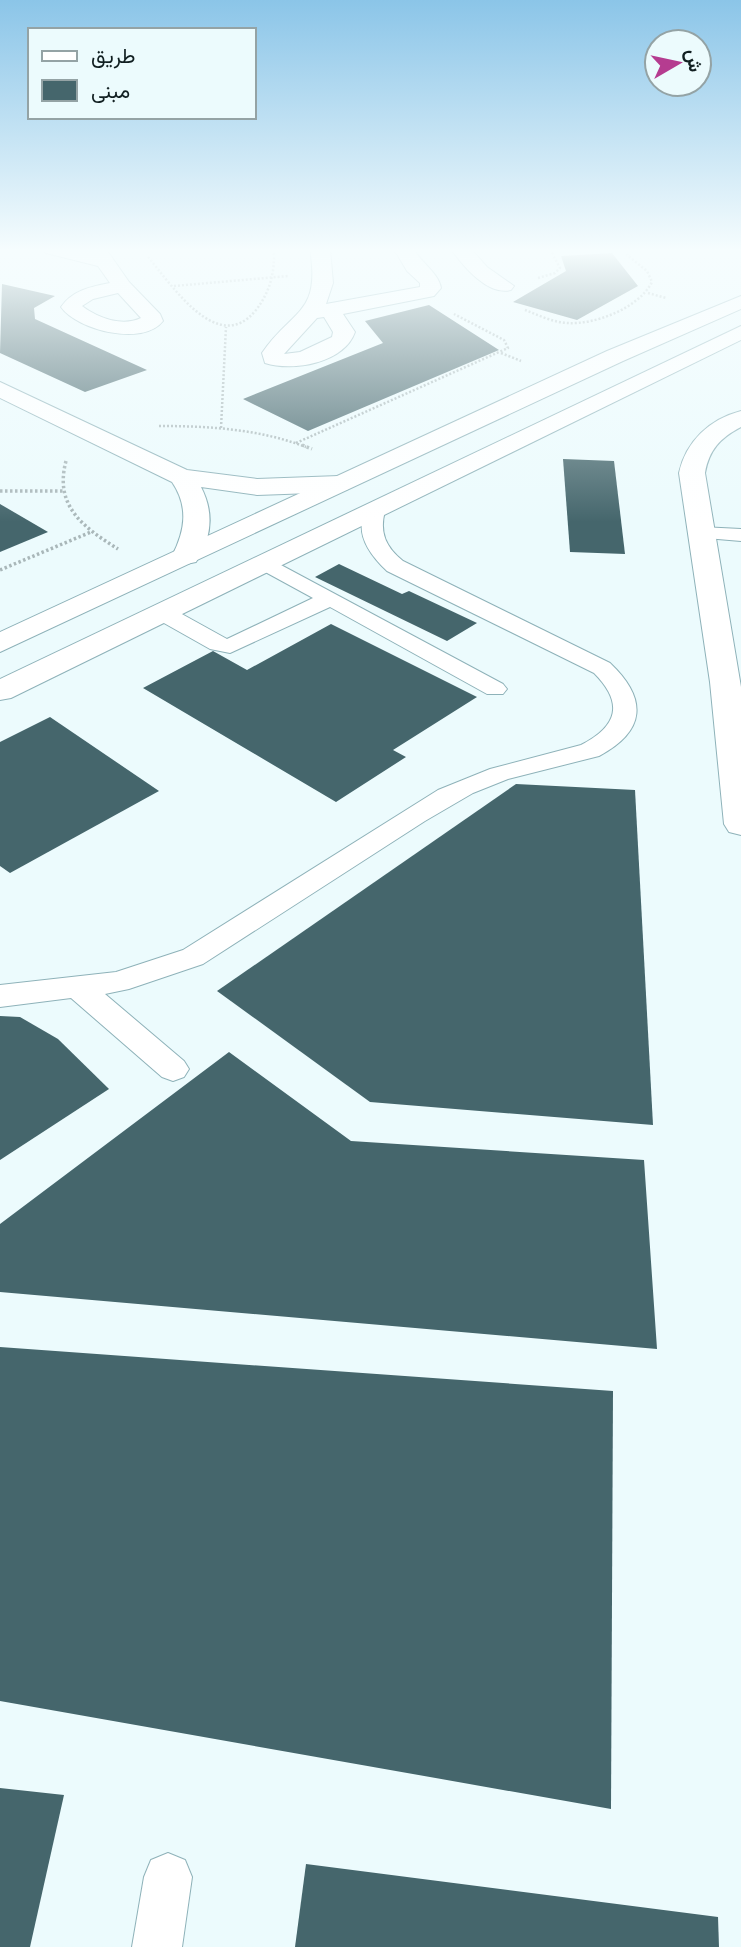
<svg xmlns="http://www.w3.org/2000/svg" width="741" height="1947" font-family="Jost,Vazirmatn,sans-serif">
	<rect width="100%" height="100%" fill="#ecfbfd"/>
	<g fill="#45666c">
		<polygon points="612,253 638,286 577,320 513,302 566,271 561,256"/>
		<polygon points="2,284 55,296 34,308 35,319 147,370 85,392 0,353"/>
		<polygon points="429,305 499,350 308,431 243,399 383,343 365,321"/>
		<polygon points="563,459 614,461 625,554 570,552"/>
		<polygon points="0,504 48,532 0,552"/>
		<polygon points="339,564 402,594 409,591 477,623 447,641 315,577"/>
		<polygon points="331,624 477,697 393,750 406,757 336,802 143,688 213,651 247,670"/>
		<polygon points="50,717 159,791 10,873 0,866 0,742"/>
		<polygon points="516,784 635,790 653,1125 370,1102 217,991"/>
		<polygon points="0,1016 20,1017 58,1039 109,1089 0,1160"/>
		<polygon points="229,1052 351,1141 644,1160 657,1349 0,1292 0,1224"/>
		<polygon points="0,1347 613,1391 611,1809 0,1701"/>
		<polygon points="0,1788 64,1795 30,1947 0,1947"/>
		<polygon points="306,1864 718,1917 719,1947 295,1947"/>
	</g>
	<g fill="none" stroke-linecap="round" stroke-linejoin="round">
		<defs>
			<g id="service">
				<path d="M 375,505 L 382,507 L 385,511 C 379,533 386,547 403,561 L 610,663 C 648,699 646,731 599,756 L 508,779 L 473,793 L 425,821 L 203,964 L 129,989 L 105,994 L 184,1061 L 189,1069 L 184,1077 L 173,1081 L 162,1077 L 71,998 L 0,1007 L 0,985 L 116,972 L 183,950 L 438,790 L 490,769 L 581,745 C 618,726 624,703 594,673 L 387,571 C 369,554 352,531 368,507 Z"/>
				<polygon points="701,527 741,529 741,541 694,537 691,533 694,529"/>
				<polygon points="266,557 503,684 507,689 503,694 487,694 330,607 230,653 210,649 155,618 152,613 155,608 171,608 227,639 313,598 258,568 255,563 258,558"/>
				<polygon points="168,1853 185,1860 192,1877 182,1947 132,1947 144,1877 151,1860"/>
			</g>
			<g id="minor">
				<path d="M 44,249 L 77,249 L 89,252 L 87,249 L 106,249 L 129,282 L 160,314 L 163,321 C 143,347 77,330 61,307 C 73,290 90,287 110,283 L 98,266 L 46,253 ZM 118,293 L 141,318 C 122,327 98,318 82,306 L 93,299 Z"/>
				<path d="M 310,249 L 330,249 L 333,283 L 326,304 L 420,287 L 420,283 L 407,271 L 394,249 L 413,249 C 421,262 439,274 441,288 L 434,296 L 343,314 L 355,332 C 344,363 293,372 265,363 L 262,353 C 292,309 321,315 310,249 ZM 324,317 L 333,332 L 332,337 L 300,352 L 284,354 L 317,318 Z"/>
				<path d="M 451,249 L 471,249 L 487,267 L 514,286 L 511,290 C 488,296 463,266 451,249 Z"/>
				<path d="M 0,382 L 187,470 L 257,479 L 339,476 L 348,479 L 352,484 L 348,489 L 339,492 L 257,495 L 201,487 C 214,512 212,538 196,562 L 186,564 L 176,562 L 172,556 C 185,531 189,507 172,482 L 0,398 Z"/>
				<path d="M 741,411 L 741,427 C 720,438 709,450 705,473 L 741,687 L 741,835 L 729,832 L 724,824 L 710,682 L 679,473 C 686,441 710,419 741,411 Z"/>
			</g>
			<g id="tertiary">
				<polygon points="741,296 741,309 623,361 0,652 0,632 607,351"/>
				<polygon points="741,326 741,340 11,698 0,700 0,679"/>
			</g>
		</defs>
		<use href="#service" stroke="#8eb2b9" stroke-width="2"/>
		<use href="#minor" stroke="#8eb2b9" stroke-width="2"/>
		<use href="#tertiary" stroke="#8eb2b9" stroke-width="2"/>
		<g stroke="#a9b7b9" stroke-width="2.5" stroke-dasharray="2 2" stroke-linecap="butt">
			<polyline points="508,249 525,249"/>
			<path d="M 148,257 C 172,285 218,357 256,310 C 270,292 275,272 274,249"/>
			<polyline points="538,278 555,273 560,268 550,249"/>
			<polyline points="174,286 288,276"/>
			<polyline points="648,293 666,298"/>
			<path d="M 525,310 C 538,315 552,322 567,323 C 595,325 639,308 652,282 L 647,271 L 627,255 L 627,249"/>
			<polyline points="501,353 521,361"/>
			<path d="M 159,426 C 209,426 259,429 306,447"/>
			<polyline points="221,428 226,327"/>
			<polyline points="296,443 508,348 504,340 454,314"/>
		</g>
		<g stroke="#a9b7b9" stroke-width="3.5" stroke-dasharray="2.5 2.5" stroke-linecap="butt">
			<polyline points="302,445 312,449"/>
			<path d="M 66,461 C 54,506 83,527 118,549"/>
			<polyline points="0,491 65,491"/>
			<polyline points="0,570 91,532"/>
		</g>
		<use href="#service" fill="#fff" fill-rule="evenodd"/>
		<use href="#minor" fill="#fff" fill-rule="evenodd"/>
		<use href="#tertiary" fill="#fff" fill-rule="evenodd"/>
	</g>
	<linearGradient id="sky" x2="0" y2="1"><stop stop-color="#8bc5e8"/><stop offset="0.48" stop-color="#f6fdfe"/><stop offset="1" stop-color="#f6fdfe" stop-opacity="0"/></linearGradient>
	<rect width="741" height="522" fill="url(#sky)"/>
	<rect x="28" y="28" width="228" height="91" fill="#ecfbfd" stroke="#94a3a5" stroke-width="2"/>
	<rect x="42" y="51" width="35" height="10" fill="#ffffff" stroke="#94a3a5" stroke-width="2"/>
	<text x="91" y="63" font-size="21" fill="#111f21">طريق</text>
	<rect x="42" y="80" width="35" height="21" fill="#45666c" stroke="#94a3a5" stroke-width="2"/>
	<text x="91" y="98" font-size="21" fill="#111f21">مبنى</text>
	<g transform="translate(678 63) rotate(81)"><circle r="33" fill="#ecfbfd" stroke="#94a3a5" stroke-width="2"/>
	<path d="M0-5L12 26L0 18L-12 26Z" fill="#b53c90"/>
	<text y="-10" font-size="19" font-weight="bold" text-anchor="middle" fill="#111f21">ش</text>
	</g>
</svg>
